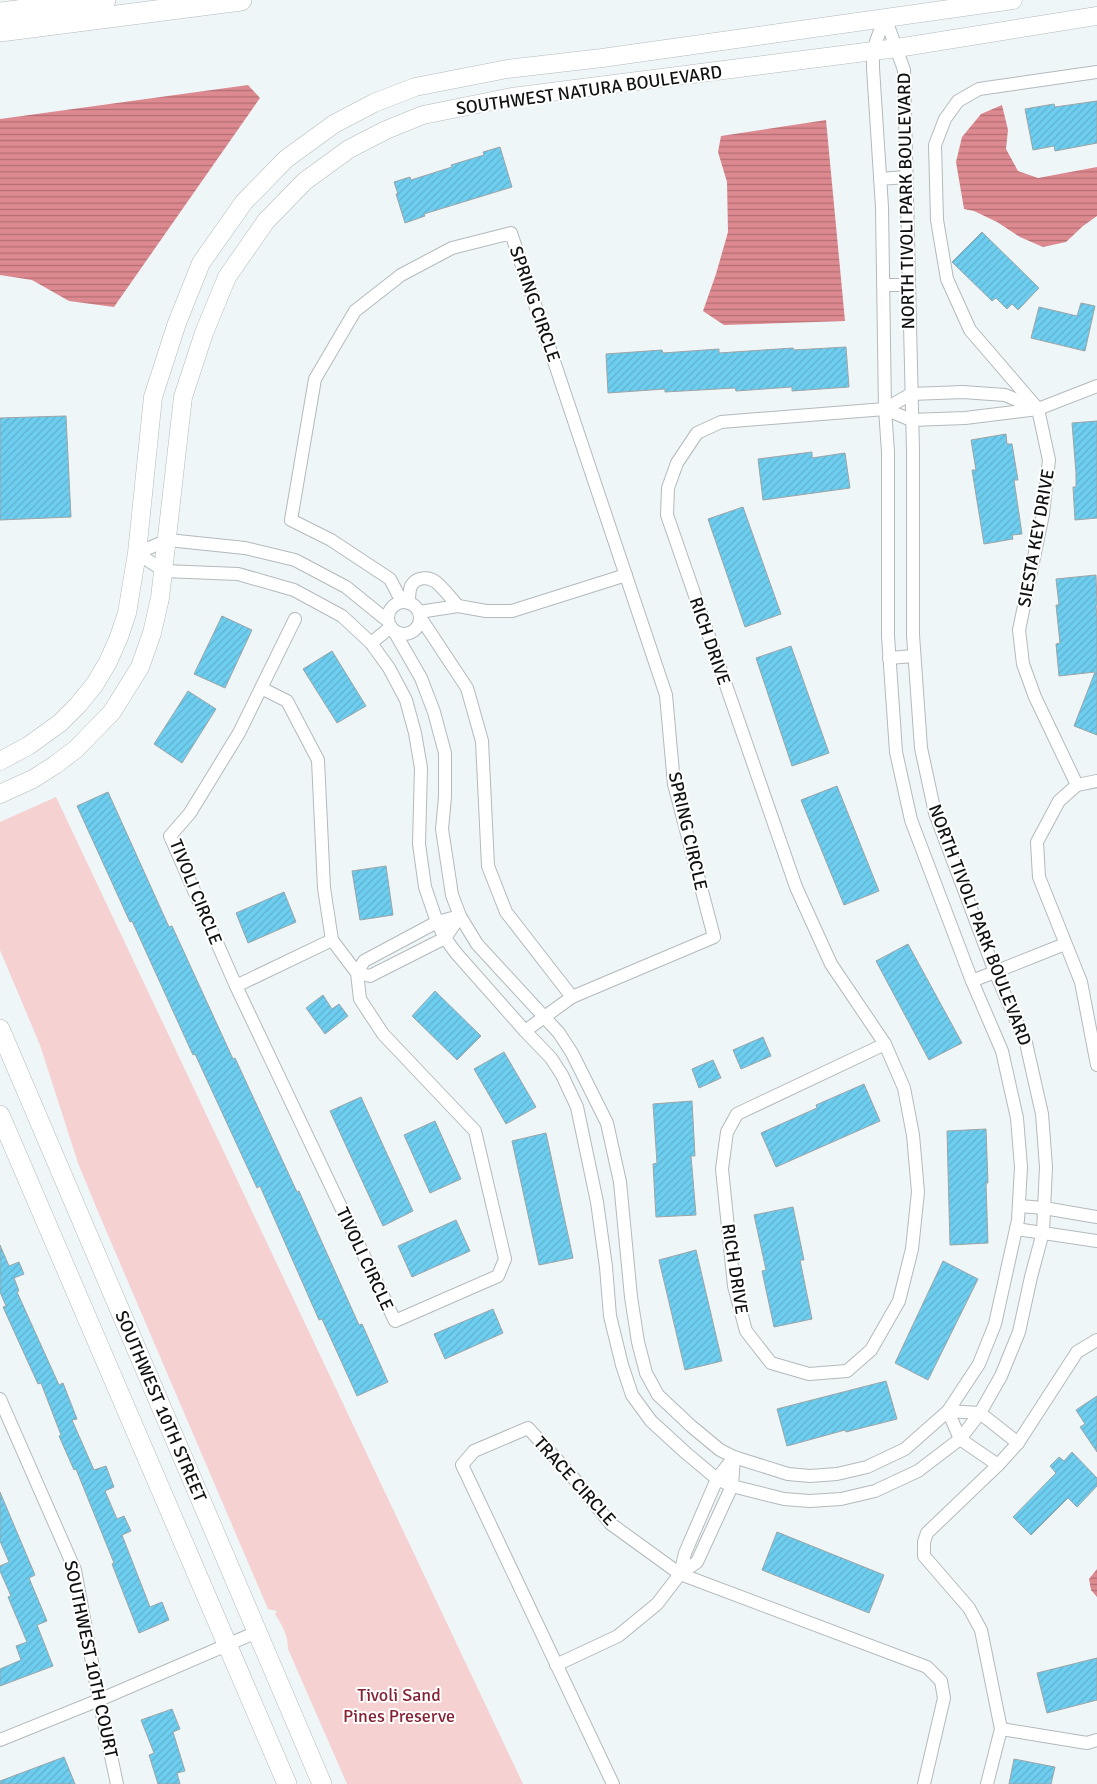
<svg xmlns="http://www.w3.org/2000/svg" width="1097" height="1784" font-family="Signika,sans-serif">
	<defs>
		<pattern id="water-rules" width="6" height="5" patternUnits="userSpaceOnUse" patternTransform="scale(1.25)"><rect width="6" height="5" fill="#dd8990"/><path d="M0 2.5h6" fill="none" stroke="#b26f74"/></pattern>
		<pattern id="building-hatch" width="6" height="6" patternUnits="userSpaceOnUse" patternTransform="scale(1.25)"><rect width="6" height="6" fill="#6ecef0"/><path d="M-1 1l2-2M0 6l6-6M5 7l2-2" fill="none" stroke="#5eb0cd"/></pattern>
	</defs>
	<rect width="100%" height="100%" fill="#eff6f8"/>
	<path fill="#f5d1d2" d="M 56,797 L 523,1784 L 347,1784 L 288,1649 C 288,1635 282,1625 275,1614 L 277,1611 L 268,1609 L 99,1214 L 78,1163 L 40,1045 L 0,950 L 0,822 Z"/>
	<g fill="url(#water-rules)">
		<polygon points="248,85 260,98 114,307 69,301 32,280 0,275 0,119"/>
		<polygon points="1002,105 1008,130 1006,149 1018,171 1038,178 1097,167 1097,216 1083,226 1066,242 1043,247 1020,237 997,222 974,211 964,209 956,162 962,137 981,114"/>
		<polygon points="826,120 845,321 724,325 703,311 716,274 728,232 727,182 718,152 721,136"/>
		<polygon points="1097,1569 1097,1597 1091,1590 1089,1579"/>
	</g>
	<g fill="url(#building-hatch)" stroke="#9ea4a6">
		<polygon points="1097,101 1097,143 1055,151 1054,146 1033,150 1025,109 1054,104 1055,107"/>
		<polygon points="500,147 512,187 424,214 425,216 405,223 396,194 398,194 394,182 410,177 411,180 452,167 451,165 484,155 483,152"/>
		<polygon points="982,232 1039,288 1018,310 1012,304 1007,309 996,298 992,301 952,262"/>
		<polygon points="1081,303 1095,306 1085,351 1031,338 1039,307 1077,316"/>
		<polygon points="846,347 849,387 792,391 792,387 736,391 735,388 665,392 665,389 608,393 606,354 662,350 663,353 719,349 719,353 793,348 794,350"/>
		<polygon points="66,416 71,517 0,520 0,418"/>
		<polygon points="1097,421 1097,518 1075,520 1073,487 1076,487 1076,473 1072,423"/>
		<polygon points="1006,434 1007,444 1012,444 1018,480 1014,480 1022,534 1012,535 1013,539 984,544 972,470 976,470 971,440"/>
		<polygon points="812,452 812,458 845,453 850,488 763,500 758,459"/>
		<polygon points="743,507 781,614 745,627 708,519"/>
		<polygon points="1096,575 1097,605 1096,605 1097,619 1097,735 1074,726 1095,672 1059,676 1056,644 1060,643 1056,605 1059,605 1056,579"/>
		<polygon points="222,616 252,630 225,688 194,674"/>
		<polygon points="791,646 829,753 792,766 756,658"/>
		<polygon points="332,651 366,706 337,723 303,669"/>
		<polygon points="188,691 216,709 182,763 154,744"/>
		<polygon points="837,786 879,891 844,905 801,800"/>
		<polygon points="108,792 169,927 172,926 233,1059 235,1058 297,1192 299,1191 359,1325 362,1324 388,1382 357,1396 322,1319 319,1320 260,1186 257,1188 195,1054 193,1055 132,921 130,922 77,806"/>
		<polygon points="386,866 393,915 360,920 352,871"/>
		<polygon points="284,892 296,922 248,943 236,913"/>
		<polygon points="908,944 962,1043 929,1060 876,961"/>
		<polygon points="435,991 481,1036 457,1060 412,1016"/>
		<polygon points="323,995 332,1009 339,1004 348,1016 325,1034 306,1008"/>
		<polygon points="763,1037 771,1056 741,1069 733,1050"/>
		<polygon points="504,1052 536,1107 506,1124 474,1069"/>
		<polygon points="713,1060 721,1078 699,1088 692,1069"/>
		<polygon points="864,1084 880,1121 776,1167 761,1133 817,1108 816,1105"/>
		<polygon points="361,1097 413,1211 383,1226 330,1111"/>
		<polygon points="692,1101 695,1156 691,1156 696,1215 656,1217 653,1164 657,1163 653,1104"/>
		<polygon points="435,1121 461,1179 430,1193 404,1135"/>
		<polygon points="986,1129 988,1183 986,1183 988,1243 950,1245 947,1131"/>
		<polygon points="546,1133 573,1258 539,1265 512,1141"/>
		<polygon points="793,1207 804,1260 800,1260 812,1319 774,1327 762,1271 766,1270 754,1215"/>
		<polygon points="456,1220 470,1251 412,1277 398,1246"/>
		<polygon points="0,1245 9,1266 19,1262 24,1274 14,1278 19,1291 17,1292 59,1385 63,1383 77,1419 72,1420 94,1470 106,1466 114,1487 105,1491 117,1519 124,1516 131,1531 122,1535 150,1607 162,1602 169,1620 139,1633 112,1564 114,1563 76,1469 74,1470 59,1436 61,1435 41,1383 38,1384 3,1307 6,1306 0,1292"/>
		<polygon points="696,1250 722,1361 685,1370 659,1260"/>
		<polygon points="943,1261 978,1279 928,1380 895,1363"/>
		<polygon points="493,1309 503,1333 445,1359 434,1334"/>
		<polygon points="886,1381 897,1419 846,1432 845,1430 787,1446 777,1409"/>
		<polygon points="1097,1396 1097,1452 1080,1427 1085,1424 1076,1410"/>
		<polygon points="1072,1452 1097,1478 1097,1486 1077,1507 1068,1498 1031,1535 1013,1517 1056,1473 1050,1466 1059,1457 1064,1461"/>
		<polygon points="0,1492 35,1575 29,1578 47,1621 37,1625 53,1666 0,1686 0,1669 21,1660 16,1646 27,1642 8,1597 11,1596 0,1571 0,1566 9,1562 0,1541"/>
		<polygon points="777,1532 884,1575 869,1613 762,1570"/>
		<polygon points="1097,1658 1097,1700 1047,1713 1037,1673"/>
		<polygon points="172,1709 180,1729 173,1732 185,1771 177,1773 180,1784 158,1784 149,1755 154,1753 141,1720"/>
		<polygon points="64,1757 75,1784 0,1784 0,1781"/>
		<polygon points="1014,1759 1055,1767 1051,1784 1009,1784"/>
	</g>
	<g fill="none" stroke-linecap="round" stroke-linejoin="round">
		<defs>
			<g id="street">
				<polyline points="880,179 906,177"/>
				<polyline points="883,285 908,285"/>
				<polyline points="885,409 911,394 963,392 1005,395 1033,407"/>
				<polyline points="137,553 164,571 238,574 294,590 342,616 371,643 389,668 406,700 415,733 421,768 419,844 425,887 437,922 445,938 456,953 525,1031 551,1058 562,1075 577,1107 597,1202 606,1267 610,1316 622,1365 632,1395 651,1421 686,1453 717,1479 732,1486 784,1499 810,1501 841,1499 875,1491 918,1471 960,1439 980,1413 1001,1376 1019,1332 1031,1277 1043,1232 1046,1167 1042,1114 1026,1043 995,972 935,813 921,748 913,635 913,451 904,70 885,17"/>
				<polyline points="137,553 168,540 245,548 295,560 346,587 388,621"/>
				<circle cx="404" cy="618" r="16"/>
				<polyline points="402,602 390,579 331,540 291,520 315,379 355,311 401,275 452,248 511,233 666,695 674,784 714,937 572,997 506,912 488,866 482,741 467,688 420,617"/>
				<path d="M 409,603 C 409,598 409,591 411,586 C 416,577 428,576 436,582 C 444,589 451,598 458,606"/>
				<polyline points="419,612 458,606 486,611 512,611 626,575"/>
				<polyline points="394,631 421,678 434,712 445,753 445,797 442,829 452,895 460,916 477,944 559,1033 572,1053 607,1123 620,1182 631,1297 638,1342 646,1373 658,1395 691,1426 720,1450 734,1457 788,1474 810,1476 837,1474 867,1467 905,1449 948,1411 979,1364 995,1324 1018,1220 1021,1167 1017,1118 1002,1051 972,981 911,820 896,752 888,636 888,452 885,409 882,207 873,68 873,50 885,17"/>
				<polyline points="371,643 391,627"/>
				<polyline points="889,658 914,656"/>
				<polyline points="261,688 287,701 318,760 324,888 332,940 357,973 360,999 383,1034 475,1131 505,1259 498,1276 395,1321 236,986 170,836 190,813 239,733 295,619"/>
				<polyline points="1097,781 1077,785 1059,801 1037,842 1039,877 1081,982 1097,1065"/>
				<polyline points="1077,785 1035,697 1023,664 1019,630 1043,514 1049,460 1038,409 970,330 947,279 937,220 935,145 945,119 958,101 979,89 1097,72"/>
				<polygon points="460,916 445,938 370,976 357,973 364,961 437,922"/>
				<polyline points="972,981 1065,944"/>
				<polyline points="236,986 332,940"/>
				<polyline points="525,1031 572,997"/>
				<polyline points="885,1044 831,964 796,887 667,515 668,488 677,463 697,433 721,422 885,409 911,420 965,418 1038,409 1097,386"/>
				<polygon points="885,1044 904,1088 913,1135 918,1192 912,1249 899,1301 871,1350 847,1371 809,1374 771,1363 746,1331 734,1286 722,1169 727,1132 737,1114"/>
				<polyline points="1019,1206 1044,1208 1097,1217"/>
				<polyline points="1016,1229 1097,1241"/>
				<polyline points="0,1399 75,1570 99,1700 117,1784"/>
				<polyline points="998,1465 960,1439 948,1411 980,1413 1018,1443"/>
				<polyline points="556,1665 618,1636 657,1604 680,1574 697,1562 732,1486 734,1457 717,1479 685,1553 680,1574"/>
				<polyline points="1001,1729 1087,1743 1097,1740"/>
				<polyline points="0,1740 99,1700 257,1632"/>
				<polyline points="613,1784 462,1465 474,1451 528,1428 571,1475 611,1524 680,1574 927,1667 941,1681 944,1698 924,1784"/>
				<polyline points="987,1784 1001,1729 981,1630 969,1608 924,1556 924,1542 927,1533 998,1465 1018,1443 1077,1352 1097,1340"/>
			</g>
			<g id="secondary">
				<polyline points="0,761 28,746 60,723 78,705 95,684 108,662 119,637 127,613 137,553 153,397 177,323 201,263 244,202 286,159 334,124 374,103 415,87 507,69 602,58 1013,0"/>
				<polyline points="0,794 33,779 55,765 76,749 112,712 140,667 152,633 160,598 183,397 204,333 227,277 266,221 305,181 349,149 386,130 423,115 512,97 897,48 1097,16"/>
			</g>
			<g id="primary">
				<path id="s1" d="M 0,1029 L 322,1784"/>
				<polyline points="0,1115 287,1784"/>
			</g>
			<g id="highway">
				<polyline points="0,13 105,0"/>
				<polyline points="0,31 241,0"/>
			</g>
		</defs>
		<use href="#street" stroke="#b3b9bc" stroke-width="14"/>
		<use href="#secondary" stroke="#b3b9bc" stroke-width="19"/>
		<use href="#primary" stroke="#b3b9bc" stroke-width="20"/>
		<use href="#highway" stroke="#b3b9bc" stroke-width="22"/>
		<use href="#street" stroke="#fff" stroke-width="12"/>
		<use href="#secondary" stroke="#fff" stroke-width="18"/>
		<use href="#primary" stroke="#fff" stroke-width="19"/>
		<use href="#highway" stroke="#fff" stroke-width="21"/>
	</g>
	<g text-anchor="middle" stroke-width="4" stroke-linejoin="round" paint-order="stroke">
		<g font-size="18" fill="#111313" stroke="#fff">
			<text transform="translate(589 90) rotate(-8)" y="6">SOUTHWEST NATURA BOULEVARD</text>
			<text transform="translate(906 201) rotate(-91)" y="6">NORTH TIVOLI PARK BOULEVARD</text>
			<text transform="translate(535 304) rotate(71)" y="6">SPRING CIRCLE</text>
			<text transform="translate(1036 538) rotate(-80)" y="6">SIESTA KEY DRIVE</text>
			<text transform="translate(710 641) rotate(71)" y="6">RICH DRIVE</text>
			<text transform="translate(688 831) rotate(77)" y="6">SPRING CIRCLE</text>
			<text transform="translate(196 892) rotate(68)" y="6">TIVOLI CIRCLE</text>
			<text transform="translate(980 925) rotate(69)" y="6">NORTH TIVOLI PARK BOULEVARD</text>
			<text transform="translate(365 1259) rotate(65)" y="6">TIVOLI CIRCLE</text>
			<text transform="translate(735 1269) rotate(81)" y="6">RICH DRIVE</text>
			<text dy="6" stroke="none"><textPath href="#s1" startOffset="410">SOUTHWEST 10TH STREET</textPath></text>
			<text transform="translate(575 1481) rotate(48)" y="6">TRACE CIRCLE</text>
			<text transform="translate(91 1659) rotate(78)" y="6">SOUTHWEST 10TH COURT</text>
		</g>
		<g font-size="18" fill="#852335" stroke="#fff">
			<text x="399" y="1701">Tivoli Sand<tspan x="399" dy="21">Pines Preserve</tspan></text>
		</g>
	</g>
</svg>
